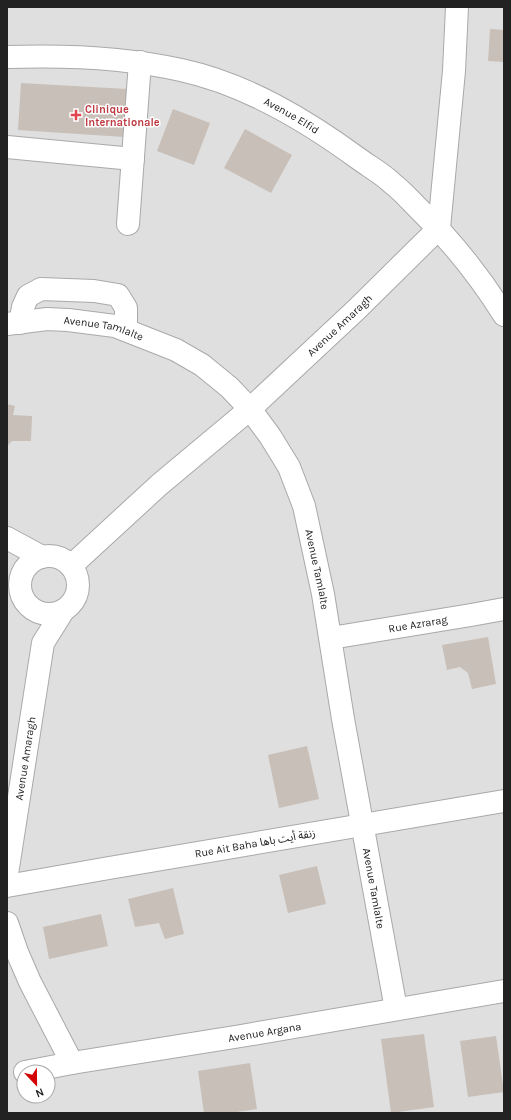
<svg xmlns="http://www.w3.org/2000/svg" width="511" height="1120" font-family="Karla,'Noto Sans Arabic',sans-serif">
	<rect width="100%" height="100%" fill="#f2efe9"/>
	<path fill="#e0dfdf" fill-rule="evenodd" d="M 7,7 L 504,7 L 504,1113 L 7,1113 ZM 24,1072 L 48,1072 L 48,1096 L 24,1096 Z"/>
	<g fill="#c7bfb8">
		<polygon points="490,29 504,30 504,62 488,61"/>
		<polygon points="21,83 127,89 124,137 18,130"/>
		<polygon points="173,109 210,123 194,165 157,151"/>
		<polygon points="245,129 292,155 271,193 224,168"/>
		<polygon points="7,404 15,406 13,415 32,416 31,441 12,441 7,446"/>
		<polygon points="488,637 496,684 472,689 468,673 460,667 447,670 442,645"/>
		<polygon points="307,746 319,799 279,808 268,755"/>
		<polygon points="317,866 326,904 288,913 279,875"/>
		<polygon points="173,888 184,934 165,939 159,923 135,927 128,899"/>
		<polygon points="101,914 108,946 49,959 43,927"/>
		<polygon points="424,1034 434,1107 391,1113 381,1039"/>
		<polygon points="496,1036 504,1092 468,1097 460,1041"/>
		<polygon points="250,1063 257,1109 229,1113 204,1113 198,1071"/>
	</g>
	<g fill="none" stroke-linecap="round" stroke-linejoin="round">
		<defs>
			<g id="minor">
				<path id="s1" d="M 7,57 C 66,55 124,57 181,70 C 246,84 306,120 359,159 C 370,167 383,174 393,184 C 401,190 408,198 415,205 C 449,238 479,275 504,315"/>
				<polyline points="7,147 133,159"/>
				<polyline points="128,224 140,62"/>
				<polyline points="20,323 23,307 28,296 41,289 94,291 118,295 126,308 126,330"/>
				<path id="s2" d="M 7,324 L 47,319 L 68,320 L 115,326 L 176,350 L 202,365 L 229,387 L 250,409 L 270,436 L 289,467 L 304,506 L 323,594 L 343,719 L 396,1009"/>
				<polyline points="7,538 42,557"/>
				<circle cx="49" cy="585" r="29"/>
				<path id="s3" d="M 71,566 L 159,485 L 250,409 L 357,309 L 439,228 L 454,71 L 457,7"/>
				<path id="s4" d="M 331,638 L 471,615 L 504,609"/>
				<path id="s5" d="M 7,874 L 43,643 L 63,611"/>
				<polyline points="7,886 109,868 504,801"/>
				<polyline points="7,923 17,952 30,982 72,1063"/>
				<path id="s6" d="M 25,1072 L 72,1063 L 241,1036 L 504,991"/>
			</g>
		</defs>
		<use href="#minor" stroke="#a9a9a9" stroke-width="24"/>
		<use href="#minor" stroke="#fff" stroke-width="22"/>
	</g>
	<path fill="#e0444e" stroke="#fff" stroke-width="1.5" d="M74 109h4v4h4v4h-4v4h-4v-4h-4v-4h4z"/>
	<g text-anchor="middle" stroke-width="3" stroke-linejoin="round" paint-order="stroke">
		<g font-size="11" font-weight="bold" fill="#be3a42" stroke="#fff" text-anchor="start">
			<text x="85" y="113">Clinique<tspan x="85" dy="13">Internationale</tspan></text>
		</g>
		<g font-size="11" fill="#222" stroke="#fff">
			<text dy="4" stroke="none"><textPath href="#s1" startOffset="295">Avenue Elfid</textPath></text>
			<text dy="4" stroke="none"><textPath href="#s3" startOffset="361">Avenue Amaragh</textPath></text>
			<text dy="4" stroke="none"><textPath href="#s2" startOffset="98">Avenue Tamlalte</textPath></text>
			<text dy="4" stroke="none"><textPath href="#s2" startOffset="446">Avenue Tamlalte</textPath></text>
			<text dy="4" stroke="none"><textPath href="#s4" startOffset="88">Rue Azrarag</textPath></text>
			<text dy="4" stroke="none"><textPath href="#s5" startOffset="117">Avenue Amaragh</textPath></text>
			<text transform="translate(255 843) rotate(-10)" y="4">Rue Ait Baha زنقة أيت باها</text>
			<text dy="4" stroke="none"><textPath href="#s2" startOffset="770">Avenue Tamlalte</textPath></text>
			<text dy="4" stroke="none"><textPath href="#s6" startOffset="243">Avenue Argana</textPath></text>
		</g>
	</g>
	<rect width="511" height="1120" fill="none" stroke="#222222" stroke-width="16"/>
	<g transform="translate(36 1084) rotate(158)"><circle r="19" fill="#ffffff" stroke="#a7a7a7"/>
	<path d="M0-3L7 15L0 10L-7 15Z" fill="#d40000"/>
	<text y="-6" font-size="11" font-weight="bold" text-anchor="middle" fill="#222222">N</text>
	</g>
</svg>
